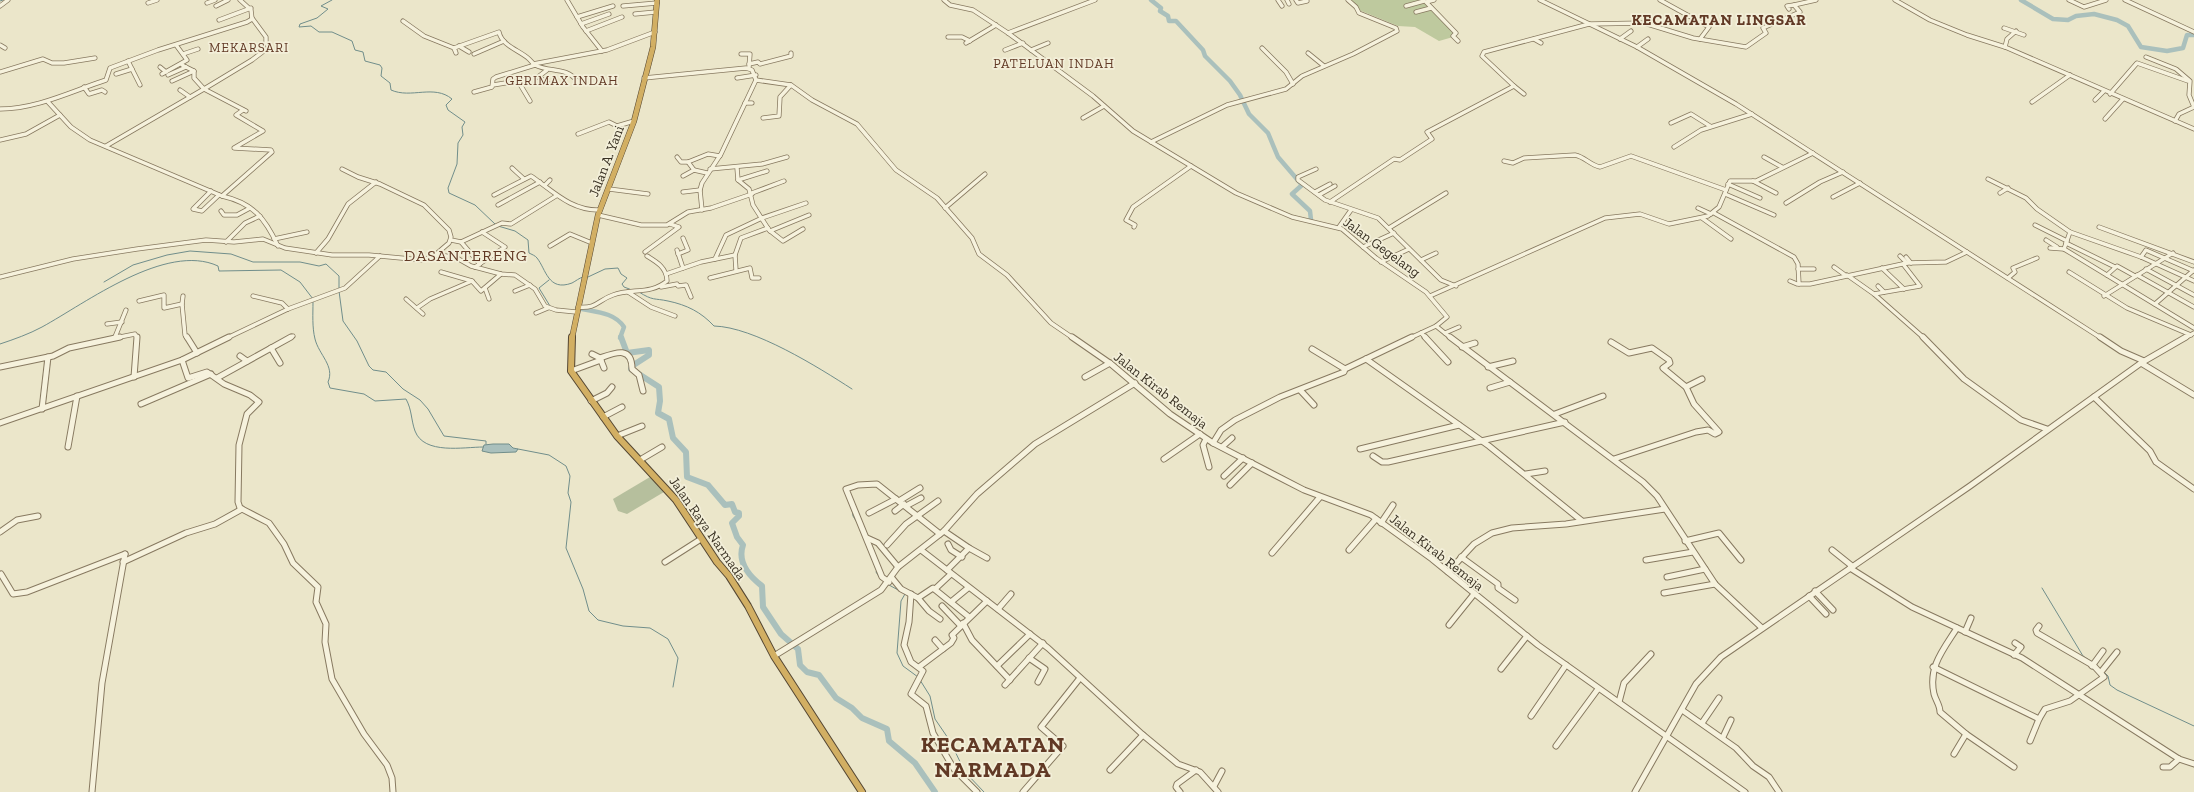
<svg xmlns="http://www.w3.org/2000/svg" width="2194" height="792" font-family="'Zilla Slab',serif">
	<rect width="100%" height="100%" fill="#ebe6ca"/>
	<polygon fill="#bec99e" points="1349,0 1432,0 1425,2 1455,32 1453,37 1439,41 1415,27 1398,26 1359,10"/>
	<polygon fill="#b6bf9d" points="650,477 664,492 627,514 618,511 613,499"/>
	<polygon fill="#aac0bc" stroke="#718e8b" points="493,444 509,444 513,448 518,449 516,452 491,453 482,451 484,445"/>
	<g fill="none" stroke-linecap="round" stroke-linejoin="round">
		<g stroke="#718e8b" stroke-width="1">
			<path d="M 332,0 L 321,6 L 328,9 L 317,18 L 300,24 L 299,27 L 311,26 L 319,32 L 332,32 L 352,41 L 355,50 L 363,52 L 365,61 L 380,65 L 382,68 L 381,76 L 390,83 L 391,90 C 411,99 434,84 452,99 L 446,105 L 448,110 L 465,122 L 462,127 L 463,135 L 458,143 L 457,164 L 448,188 L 449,193 L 475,205 L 495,224"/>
			<polyline points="0,1 3,0"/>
			<path d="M 498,226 L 515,231 L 528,240 L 529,253 C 531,254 536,256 537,258 C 546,269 548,292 572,283 C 576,281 579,278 583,277"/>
			<polyline points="588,277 605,269 618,268 621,274 627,278 622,284 624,287 632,290"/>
			<polyline points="549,280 539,288 550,306"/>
			<polyline points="104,282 133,265 167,255 190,251 231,254 253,262 300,262 319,266 326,264 339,276 339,288"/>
			<polyline points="339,291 343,321 357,341 369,366 373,370 386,372 403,389 420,400 428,409 444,436 486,441 486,444"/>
			<path d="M 639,292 C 653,301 654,298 668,301 C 687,305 701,312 714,326 C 754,327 818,367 852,389"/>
			<path d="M 313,302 C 313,314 312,327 315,339 C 319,355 335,366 328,382 L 330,388 L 364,394 L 375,401 L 406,399 C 412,410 411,420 415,431 C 424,455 464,447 483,447"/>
			<path d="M 0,344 C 15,339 29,334 42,327 C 86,303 166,242 218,266 L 219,271 L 281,270 L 300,282 L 313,299"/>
			<polyline points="518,449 549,455 566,466 570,476 568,493 571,502 566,548 583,589 589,611 598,620 623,626 650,628 668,639 678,658 673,687"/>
			<polyline points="852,509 853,516 858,524"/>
			<polyline points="870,553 872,559"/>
			<polyline points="874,564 876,569"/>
			<polyline points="876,572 880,578"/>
			<polyline points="889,585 900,591"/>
			<polyline points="2042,588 2083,656 2092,662"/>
			<polyline points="905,594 901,601 897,653 903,666 918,677"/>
			<polyline points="2103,671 2108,676 2110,685 2117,690 2194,726"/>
			<polyline points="920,680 930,696 935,719 950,741 965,772 984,792"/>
		</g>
		<g stroke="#aac0bc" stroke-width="4.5">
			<polyline points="1151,0 1161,8 1160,11 1168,16 1169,21 1176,21 1203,50 1205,56 1230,81 1240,95 1249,114 1268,133 1278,157 1302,185 1292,194 1310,211 1311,220"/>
			<polyline points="2021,0 2053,19 2068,20 2076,16 2094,14 2117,20 2128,26 2141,47 2167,51 2183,48 2187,35 2194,35"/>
			<path d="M 582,309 C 597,312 615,313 624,327 L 620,338"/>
		</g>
		<path stroke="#aac0bc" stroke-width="6" d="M 621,337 L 627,353 L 649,350 L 649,355 L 632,366 L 631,369 L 659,387 L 660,401 L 658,413 L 669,419 L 673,438 L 686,452 L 687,477 L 708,485 L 725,505 L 732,504 L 735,512 L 739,513 L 739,516 L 732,523 L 737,537 L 743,545 C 737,562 749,576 762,586 L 763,607 L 781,634 L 798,649 L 800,665 L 807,672 L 819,675 L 836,698 L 852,708 L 862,718 L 887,729 L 889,741 L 915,763 L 935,792"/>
		<defs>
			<g id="minor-far1">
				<polyline points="567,0 583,27 602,51"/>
				<polyline points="944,0 950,5 973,10 1008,33 1093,96 1133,131 1236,193 1292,217 1342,229 1376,258 1426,292 1447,317 1436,326 1410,338"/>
				<polyline points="1278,0 1282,6"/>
				<polyline points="1287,0 1289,4"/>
				<polyline points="1296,0 1298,3 1307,1"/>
				<polyline points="1434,0 1426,2 1456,33 1453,36 1458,41"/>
				<polyline points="1540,0 1637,47 1736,104 2101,338"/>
				<polyline points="1660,0 1709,27 1700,39"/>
				<polyline points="1895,0 1930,20 1967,35 2005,47 2194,129"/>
				<polyline points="2069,0 2084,7 2106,0"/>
				<polyline points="2125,0 2194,32"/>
				<polyline points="148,3 157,0"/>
				<polyline points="207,3 215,0"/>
				<polyline points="0,6 8,0"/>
				<polyline points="216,6 228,0"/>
				<polyline points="623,6 657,3"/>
				<polyline points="1406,6 1424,1"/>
				<polyline points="1789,9 1787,6 1794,5"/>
				<polyline points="1416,12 1431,8"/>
				<polyline points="635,14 656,12"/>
				<polyline points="577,17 613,6"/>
				<polyline points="219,20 251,8"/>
				<path d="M 403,21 L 424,36 L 454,48 L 499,32 C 502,46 519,50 529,59 C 531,61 533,64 535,65 C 551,73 566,66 578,82"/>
				<polyline points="581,24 609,14"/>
				<polyline points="2004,28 2024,35"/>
				<polyline points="586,31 622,17"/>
				<polyline points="1008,33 1095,0"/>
				<polyline points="948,37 962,37 970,41"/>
				<polyline points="1534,39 1541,43"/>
				<polyline points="1620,39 1631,31"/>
				<polyline points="966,43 996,25"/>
				<polyline points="0,45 5,48"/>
				<polyline points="459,46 469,52"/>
				<polyline points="1637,47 1648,39"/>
				<polyline points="2005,47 2007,39 2016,31"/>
				<polyline points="454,48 456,53"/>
				<polyline points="1262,48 1286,72 1293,84"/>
				<polyline points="1005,50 1023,43"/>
				<polyline points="1031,50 1048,43"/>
				<polyline points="1308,53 1324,66"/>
				<polyline points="183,54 198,49"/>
				<polyline points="474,54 504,41"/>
				<polyline points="741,54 750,54 749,67"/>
				<polyline points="2146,57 2176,69 2190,81 2189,95 2194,107 2179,114 2175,121"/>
				<polyline points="128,61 140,85"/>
				<polyline points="533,64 607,50 655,32"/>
				<polyline points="749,64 758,62 760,64 791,56 791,53"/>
				<polyline points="160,67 166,72"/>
				<polyline points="547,70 538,77 548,83"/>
				<polyline points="0,72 43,59 52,63 64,63 95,58"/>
				<polyline points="116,74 132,69"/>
				<polyline points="162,74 187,60 176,45"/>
				<polyline points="168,75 186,67"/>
				<polyline points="644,78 746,68 752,70 756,80 721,154 702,183 700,190 702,210"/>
				<polyline points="737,78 756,75"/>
				<polyline points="756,80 791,85 812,100 857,124 896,170 937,198 972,238 979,254 1007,275 1051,323 1073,338"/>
				<polyline points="172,81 194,71"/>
				<polyline points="493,85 518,81 530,101"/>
				<polyline points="1514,86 1524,94"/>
				<polyline points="84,87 89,94 102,90 105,92"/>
				<polyline points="180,90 190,97"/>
				<polyline points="474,92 492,87 493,79 496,77 535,65"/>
				<polyline points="2110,94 2137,63 2188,81"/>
				<polyline points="2095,100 2104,91"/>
				<path d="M 48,102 L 71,127 L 90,140 L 222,196 C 253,203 265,218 278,246"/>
				<polyline points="2032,102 2070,75"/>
				<polyline points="745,103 752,103"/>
				<path d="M 0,109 C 37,109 72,91 106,80 L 110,68 L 158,50 L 247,22 L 252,19 L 251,10 L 240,0"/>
				<polyline points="246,111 204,89 252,60 269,47 266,43 266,37 252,18"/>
				<polyline points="763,118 779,116 780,97 791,85"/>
				<polyline points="1083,118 1104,106"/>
				<polyline points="2105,119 2123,99"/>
				<polyline points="1671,123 1691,114 1710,126"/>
				<polyline points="578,134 609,122 617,126 634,121"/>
				<polyline points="0,140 26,134 60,115"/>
				<polyline points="1151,142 1227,105 1286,89 1302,76 1353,54 1397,31 1396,28 1359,13 1356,7 1348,0"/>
				<polyline points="106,146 204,89 194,78 194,71 182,65"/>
				<polyline points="1674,147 1701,130 1752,114"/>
				<polyline points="677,157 681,162 688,162"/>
				<polyline points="1764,157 1782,167"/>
				<path d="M 1504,161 L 1513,163 L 1524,158 L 1575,155 C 1585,157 1590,165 1600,167 L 1631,156 L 1726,190"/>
				<polyline points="512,168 524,179"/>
				<polyline points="737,168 738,180 749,189 753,205 769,230 783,241 803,229"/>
				<polyline points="342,169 358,177 380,184 424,205 449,230 451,237 449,243 435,255"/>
				<polyline points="710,169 762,164 787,157"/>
				<polyline points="1316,169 1298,177 1298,180 1325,200 1378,218 1441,280 1456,286"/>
				<polyline points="694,170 688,162 708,154 720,156"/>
				<polyline points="683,176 694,170 707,173"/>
				<polyline points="1988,179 2026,198 2037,209 2070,232"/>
				<polyline points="738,180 767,171"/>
				<polyline points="1753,181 1776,193"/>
				<polyline points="1728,184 1760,198"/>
				<polyline points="545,185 550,180"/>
				<polyline points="609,189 648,194"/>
				<polyline points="211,191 193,209 202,211 219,195"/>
				<polyline points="683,192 700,190"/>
				<polyline points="1315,192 1330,184"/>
				<polyline points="752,193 784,181"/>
				<polyline points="2000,193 2008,188"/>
				<polyline points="1725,194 1774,215"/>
				<path d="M 494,195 L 531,176 C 553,191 571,211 600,210"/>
				<polyline points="1319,195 1335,186"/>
				<polyline points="222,196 272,152 271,150 234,148 263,131 236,115 243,110"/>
				<polyline points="1833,197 1860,183"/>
				<polyline points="1330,202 1394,159 1400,160 1432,139 1427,132 1514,86 1482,56 1484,52 1589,24 1644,23 1693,38 1746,47 1766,33 1763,28 1800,12 1794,5 1816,0"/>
				<polyline points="1786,203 1820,182 1843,172"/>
				<polyline points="498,205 540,182"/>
				<polyline points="945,208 985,174"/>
				<polyline points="1698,208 1711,214"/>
				<polyline points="221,211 224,215 237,215 250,208"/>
				<polyline points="1714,213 1794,257 1798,264 1799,284"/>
				<polyline points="598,215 641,225 667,225 688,212 711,208 752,194"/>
				<polyline points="1702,218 1731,239"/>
				<polyline points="2035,225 2067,241"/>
				<polyline points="1134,227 1135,225 1126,220 1133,207 1191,166"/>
				<polyline points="1339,227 1351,210"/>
				<polyline points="2099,227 2194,262"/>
				<polyline points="1389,228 1446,193"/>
				<polyline points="770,231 809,215"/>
				<polyline points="274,239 307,232"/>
				<polyline points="451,240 461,242 480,264"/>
				<polyline points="2046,240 2057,247"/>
				<polyline points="226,242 245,223 260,216"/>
				<polyline points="461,242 502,223 511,224 556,196"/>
				<polyline points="2066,243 2115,267"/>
				<polyline points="550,246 570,234 592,243"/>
				<polyline points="1363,247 1394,233"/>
				<polyline points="2050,248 2064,249"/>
				<polyline points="677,250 683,268"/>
				<polyline points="645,252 679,227 670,224"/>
				<polyline points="316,253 328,239 348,204 376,182"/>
				<polyline points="678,254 688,250 683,238"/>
				<polyline points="1900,256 1907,263"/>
				<polyline points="1906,257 1911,263"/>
				<polyline points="2141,257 2146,250 2194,271"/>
				<polyline points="715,259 726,235 762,218 806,203"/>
				<polyline points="1421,260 1436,253"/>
				<polyline points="1381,262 1409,249"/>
				<polyline points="475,267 505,247 482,232"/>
				<polyline points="1834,267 1845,275"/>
				<polyline points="1882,268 1904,289"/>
				<polyline points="1798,269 1814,269"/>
				<polyline points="2146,269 2194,295"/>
				<polyline points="736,270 735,255 741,238 768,228"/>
				<polyline points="441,272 472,281"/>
				<polyline points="2069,272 2127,308 2191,335"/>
				<polyline points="666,274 701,262 735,255"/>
				<polyline points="1847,275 1874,294 1924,338"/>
				<polyline points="2107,275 2117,266 2135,276"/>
				<polyline points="2137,275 2194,307"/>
				<polyline points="0,277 73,259 137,249 206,240 234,242 263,239 285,248 332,255 369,255 422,260 437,255 455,257 471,266 501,274 515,275 535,289 545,306 556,310 576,312"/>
				<polyline points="710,278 750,268 752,278 759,278"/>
				<polyline points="2008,278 2015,272 2013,268 2037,258"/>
				<polyline points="1790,281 1797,284 1810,284 1907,263 1946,262 1967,252"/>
				<polyline points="2194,281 2141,257 2070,232 2064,249 2194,328"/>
				<polyline points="1878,286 1884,292"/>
				<polyline points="661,287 677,284 678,286 686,285 691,297"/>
				<polyline points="485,288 489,299"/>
				<polyline points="515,291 530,285"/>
				<polyline points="628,292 651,307 675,316"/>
				<polyline points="1874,294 1920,286 1903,264"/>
				<polyline points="253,296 282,303 288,309"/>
				<polyline points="1430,296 1605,218 1640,214 1669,224 1708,216 1719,207 1730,181 1756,181 1813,153"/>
				<polyline points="2104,296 2173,253"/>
				<polyline points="406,299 423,314"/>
				<polyline points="139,301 164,295 164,308 182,304 185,335 187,338"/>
				<polyline points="182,304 183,296"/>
				<polyline points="2155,304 2194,270"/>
				<path d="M 578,307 C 597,309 598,300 613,295 C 632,288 650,295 667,281 C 667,268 657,262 647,256"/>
				<polyline points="417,308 430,299 472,281 481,291 501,274"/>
				<polyline points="536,313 548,308"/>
				<polyline points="107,324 122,322"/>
				<polyline points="1436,326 1451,338"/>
				<polyline points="1421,333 1426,338"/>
				<polyline points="1445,333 1459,327"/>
				<polyline points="115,337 126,310"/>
				<polyline points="115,338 135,334 137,338"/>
				<polyline points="227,338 288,309 345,288 380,256"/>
				<polyline points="289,338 293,336"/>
				<polyline points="2185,338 2194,333"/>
			</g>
			<g id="minor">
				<polyline points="187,337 197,353"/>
				<polyline points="1072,337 1111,364 1170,414 1213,443 1304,490 1371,515 1432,559 1538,645 1745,792"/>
				<polyline points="1425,337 1448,362"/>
				<polyline points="1450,337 1643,482 1657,496 1715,584 1762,628"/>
				<polyline points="1923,337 1964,379 2021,420 2047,429"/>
				<polyline points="2100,337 2121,351 2144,361"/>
				<polyline points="1611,342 1629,353 1652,348 1669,360 1670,363 1663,368 1686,387 1694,404 1719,432 1715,434 1708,430 1696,432 1614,459"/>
				<polyline points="1462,347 1475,343"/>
				<polyline points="271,348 280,363"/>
				<polyline points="1312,349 1345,369"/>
				<polyline points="592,354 600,358 604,368"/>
				<polyline points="240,356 247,361"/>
				<path d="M 600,358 C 614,353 632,345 632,369 L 639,375 L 643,391"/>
				<polyline points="1366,359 1489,446 1582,521"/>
				<polyline points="182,360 188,378 207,372 224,384 250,395 259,402 247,414 239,445 238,502 240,508 269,523 284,544 293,563 318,587 316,602 326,624 325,642 332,679 364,734 387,765 392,778 393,792"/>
				<polyline points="2141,363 2194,395"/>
				<polyline points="0,367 53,356 69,348 120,337"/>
				<polyline points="1488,367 1513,361"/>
				<polyline points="571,371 601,360"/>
				<polyline points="134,377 137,337"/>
				<polyline points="1085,377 1110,363"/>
				<polyline points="217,378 291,337"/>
				<polyline points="1686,387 1702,379"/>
				<polyline points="1490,388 1510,382"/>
				<polyline points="1300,390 1314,405"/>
				<polyline points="2094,397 2150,451 2156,462 2194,489"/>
				<polyline points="591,401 607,393 612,387"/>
				<polyline points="141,404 211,374"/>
				<polyline points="42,409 48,357"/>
				<polyline points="1555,414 1603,396"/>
				<polyline points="603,417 622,407"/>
				<polyline points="0,423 182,360 229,337"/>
				<polyline points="617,436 642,426"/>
				<polyline points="1206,439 1203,445 1209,467"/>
				<polyline points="1213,443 1221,430 1235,420 1280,397 1344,372 1345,369 1412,337"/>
				<polyline points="68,447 77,396"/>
				<polyline points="1222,447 1232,438"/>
				<polyline points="1360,449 1459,425"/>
				<polyline points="1373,456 1382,462 1388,462 1565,422"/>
				<polyline points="1164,459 1200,434"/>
				<polyline points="640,460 662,447"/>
				<polyline points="1526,474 1545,471"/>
				<polyline points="1224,476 1243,458"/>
				<polyline points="1230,485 1252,463"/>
				<polyline points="899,501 920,488"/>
				<polyline points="906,506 921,498"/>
				<polyline points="895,511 904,504"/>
				<polyline points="869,513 896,499"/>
				<polyline points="1381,523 1393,505"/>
				<polyline points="944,531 969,548 947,570"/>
				<polyline points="0,532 17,520 38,516"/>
				<polyline points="867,538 878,543 898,567"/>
				<polyline points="1685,541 1719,533 1741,560"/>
				<polyline points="948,544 951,550 962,557"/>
				<polyline points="887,545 906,524 938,501"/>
				<polyline points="969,548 987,558"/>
				<polyline points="921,550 1048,648 1143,735 1178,764 1200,772 1218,792"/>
				<polyline points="1349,550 1376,519"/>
				<polyline points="1832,550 1852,566"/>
				<polyline points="1272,553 1320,497"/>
				<polyline points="1461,557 1498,584 1498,588 1515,600"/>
				<polyline points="1646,560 1693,552"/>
				<polyline points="123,562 186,533 215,524 242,509"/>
				<polyline points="665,562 701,539"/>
				<polyline points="1850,568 1912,607 2022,658 2179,759 2194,764"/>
				<polyline points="1448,572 1474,544 1492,533 1512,528 1566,524 1665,509"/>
				<polyline points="1,574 13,594 27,592 125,554"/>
				<polyline points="1667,577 1705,569"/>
				<polyline points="892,578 901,589 918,598 933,588 969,617"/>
				<polyline points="889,582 882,577 846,489 858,485 877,484 940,534"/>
				<polyline points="935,589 951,574"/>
				<polyline points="1815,591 1833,610"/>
				<polyline points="1664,593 1715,584"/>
				<polyline points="911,594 909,622 904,645 911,662 923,671 911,694 926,706 933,733 954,769 977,792"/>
				<polyline points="1809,596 1826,614"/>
				<polyline points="918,598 929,611 940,619"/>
				<polyline points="951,602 968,588"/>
				<polyline points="942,606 961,626"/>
				<polyline points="998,609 1011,594"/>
				<polyline points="963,623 972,640 1010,680"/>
				<polyline points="1449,625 1474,594"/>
				<path d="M 1957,628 C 1943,650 1928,667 1934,694 C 1936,701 1940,705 1940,712 L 1966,734 L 2014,767"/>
				<polyline points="1965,632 1971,618"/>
				<polyline points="935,640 943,649"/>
				<polyline points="2014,655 2021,647 2015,643"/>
				<polyline points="774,656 881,590 898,567 944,531 977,494 1035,444 1135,383"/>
				<polyline points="1029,658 1045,669 1038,682"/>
				<polyline points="997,666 1030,634"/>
				<polyline points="2092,666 2103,651"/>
				<polyline points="919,667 951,643 954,638 952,635 987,601"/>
				<polyline points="1933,667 2039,719 2045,709 2070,701 2104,677 2094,666 2037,633 2036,630 2039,626"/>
				<polyline points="1501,669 1527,636"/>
				<polyline points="2101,672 2117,652"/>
				<polyline points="1005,685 1043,643"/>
				<polyline points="1619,702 1624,683 1651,654"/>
				<polyline points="1682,710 1736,748 1753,766 1769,777 1779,792"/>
				<polyline points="1531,716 1566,665"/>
				<polyline points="1702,723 1719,698"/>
				<polyline points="1723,737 1731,720"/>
				<polyline points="2030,741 2039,719"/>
				<polyline points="1556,746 1598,689"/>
				<polyline points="1954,754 1966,734"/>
				<polyline points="2163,767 2170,767 2179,759"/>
				<polyline points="1110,770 1143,735"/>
				<polyline points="1214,786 1222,771"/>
				<polyline points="92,792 102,683 125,554"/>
				<polyline points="1023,792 1063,746 1041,727 1080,678"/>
				<polyline points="1180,792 1176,787 1177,784 1196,770"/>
				<polyline points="1635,792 1696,684 1721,657 1970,486 2141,363 2186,337"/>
			</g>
			<polyline id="highway-far1" points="572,338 598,215 634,121 653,47 657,0"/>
			<polyline id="highway" points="572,337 571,371 617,436 676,500 717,562 729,576 748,606 774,656 862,792"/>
		</defs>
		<use href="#minor-far1" stroke="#877960" stroke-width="5"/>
		<use href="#minor" stroke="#877960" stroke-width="7"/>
		<use href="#highway-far1" stroke="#554733" stroke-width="6"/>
		<use href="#highway" stroke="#554733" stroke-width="8"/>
		<use href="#minor-far1" stroke="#f6f2dd" stroke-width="3.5"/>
		<use href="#minor" stroke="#f6f2dd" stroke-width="5"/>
		<use href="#highway-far1" stroke="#d2af63" stroke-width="5"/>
		<use href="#highway" stroke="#d2af63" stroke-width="6"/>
	</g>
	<g text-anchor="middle" stroke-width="3.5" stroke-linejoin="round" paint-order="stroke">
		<g font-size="13" letter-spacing="1" fill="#613925" stroke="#f3efd9">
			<text x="249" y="52">MEKARSARI</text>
			<text x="1054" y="68">PATELUAN INDAH</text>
			<text x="562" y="85">GERIMAX INDAH</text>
		</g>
		<g font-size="14" fill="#383022" stroke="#f3efd9">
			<text transform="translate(606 161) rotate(-69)" y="5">Jalan A. Yani</text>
			<text transform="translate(1382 247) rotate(36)" y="5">Jalan Gegelang</text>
			<text transform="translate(1161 390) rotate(38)" y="5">Jalan Kirab Remaja</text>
			<text transform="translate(708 528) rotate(55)" y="5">Jalan Raya Narmada</text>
			<text transform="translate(1437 552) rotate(38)" y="5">Jalan Kirab Remaja</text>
		</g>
		<g font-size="15" font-weight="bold" letter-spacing="1" fill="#613925" stroke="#f3efd9">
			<text x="1719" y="25">KECAMATAN LINGSAR</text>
		</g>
		<g font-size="16" letter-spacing="1" fill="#613925" stroke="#f3efd9">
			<text x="466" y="261">DASANTERENG</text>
		</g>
		<g font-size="22" font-weight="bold" letter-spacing="1" fill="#613925" stroke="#f3efd9">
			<text x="993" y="752">KECAMATAN<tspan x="993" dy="25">NARMADA</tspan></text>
		</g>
	</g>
</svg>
